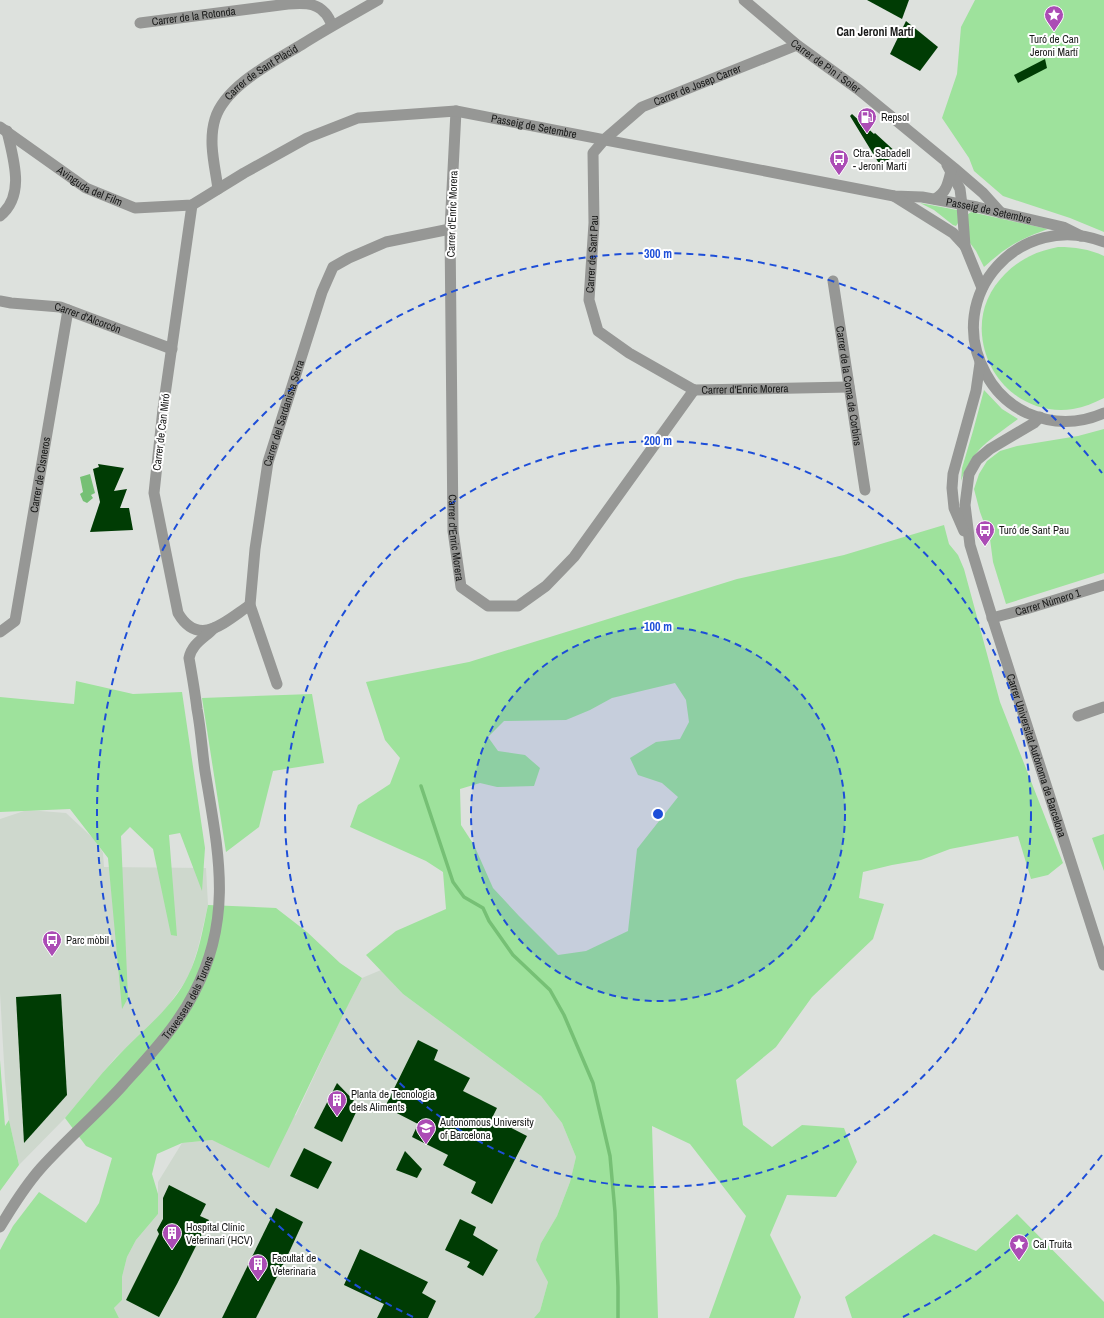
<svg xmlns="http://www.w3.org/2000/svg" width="1104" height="1318" font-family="'Archivo Narrow',sans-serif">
	<rect width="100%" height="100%" fill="#dde1dd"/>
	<g fill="#ced8cd">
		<polygon points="27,810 66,813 96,841 103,853 104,867 206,868 208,905 198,948 189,976 168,1006 144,1032 116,1057 65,1118 19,1165 9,1120 5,1080 0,993 0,819"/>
		<polygon points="381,970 403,994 541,1096 562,1123 576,1157 570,1182 557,1216 541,1243 548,1282 540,1311 534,1318 119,1318 114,1308 122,1300 122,1277 127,1257 136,1240 158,1214 158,1182 182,1143 212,1140 229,1147 296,1115 344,1012 362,978"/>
	</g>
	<g fill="#9ee29c" fill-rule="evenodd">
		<polygon points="975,0 1104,0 1104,232 1070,218 1003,196 974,171 969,158 942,118 957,74 961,27"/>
		<polygon points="920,203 957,210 958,211 958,223 956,226 953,225 934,210"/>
		<path d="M 971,212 L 1048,229 C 1020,239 1006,247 984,267 L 976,251 L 967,239 L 967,215 Z"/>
		<path d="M 1058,247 C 1075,247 1089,249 1104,256 L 1104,398 C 1094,403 1084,407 1073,409 C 1026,416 986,381 982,335 C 980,312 988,291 1005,274 C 1020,259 1037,251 1058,247 Z"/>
		<path d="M 984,390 L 1002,409 L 1018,419 C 990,440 973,448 961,481 L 962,468 L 973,431 Z"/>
		<polygon points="1104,429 1104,573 1006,604 993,562 990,539 980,512 974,489 979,474 987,461 1000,451 1017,446 1078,436"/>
		<path d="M 944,525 L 949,544 L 958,555 L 964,569 L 1000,702 L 1063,863 L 1048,875 L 1031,879 L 1018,836 L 950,849 L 921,860 L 892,865 L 863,872 L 859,898 L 884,904 L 873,939 L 812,997 L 776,1047 L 736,1080 L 743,1125 L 772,1147 L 802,1125 L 844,1128 L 857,1162 L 836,1197 L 787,1195 L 770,1235 L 801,1297 L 794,1318 L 709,1318 L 746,1216 L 690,1144 L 652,1126 L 658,1318 L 534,1318 L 540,1311 L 548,1282 L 536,1260 L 541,1243 L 557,1216 L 570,1182 L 576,1157 L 562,1123 L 541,1096 L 403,994 L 366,955 L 396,931 L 446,909 L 443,872 L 426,861 L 350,827 L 358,805 L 390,784 L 400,758 L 385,740 L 366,682 L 469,662 L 737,579 L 844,555 ZM 675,683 L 686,700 L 689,722 L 680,739 L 656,742 L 630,758 L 638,775 L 662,783 L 678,797 L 637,849 L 628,931 L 586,951 L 558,955 L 519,916 L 493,888 L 474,845 L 461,825 L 460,789 L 480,783 L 497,787 L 534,786 L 540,768 L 525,755 L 498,751 L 488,737 L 504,721 L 566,720 L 590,710 L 612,698 Z"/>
		<polygon points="76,681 133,694 182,692 205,848 202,891 180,833 169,835 177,936 171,935 153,849 130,827 121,836 128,998 122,1009 108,858 70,809 0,812 0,697 74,704"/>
		<polygon points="312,694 324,763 273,771 259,827 226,852 202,698"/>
		<polygon points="1104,834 1104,871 1092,838"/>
		<path d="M 208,905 L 276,908 L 307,932 L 340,963 L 362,978 C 329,1040 301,1105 269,1168 L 212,1140 L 182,1143 L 157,1154 L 152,1174 L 158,1194 L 158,1214 L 136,1240 L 127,1257 L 122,1277 L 122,1300 L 114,1308 L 119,1318 L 0,1318 L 0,1250 L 13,1226 L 39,1192 L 86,1223 L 99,1203 L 112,1158 L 86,1146 L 65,1118 C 82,1098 98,1077 116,1058 C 141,1031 172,1009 188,976 C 199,954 203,928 208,905 Z"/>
		<polygon points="0,1060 5,1126 9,1120 19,1165 0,1191"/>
		<polygon points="1017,1214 1104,1302 1104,1318 852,1318 845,1297 934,1234 976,1251"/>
	</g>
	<polygon fill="#76c075" points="90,474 95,493 91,495 93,498 87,503 83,501 80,494 83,492 80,477"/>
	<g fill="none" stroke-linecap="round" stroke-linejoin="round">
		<polyline stroke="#76c075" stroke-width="3.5" points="421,786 453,882 464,897 483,908 489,921 513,955 550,990 564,1015 593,1083 610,1156 615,1212 618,1287 618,1318"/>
	</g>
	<g fill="#003c04">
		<polygon points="867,0 909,0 902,19"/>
		<polygon points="906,21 938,47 920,71 890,54"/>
		<polygon points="1045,59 1047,68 1018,83 1014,75"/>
		<polygon points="852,114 874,134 875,133 898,154 880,165 850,116"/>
		<polygon points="98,464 124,468 114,491 127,489 120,508 129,508 133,530 90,532 100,502 93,469 99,467"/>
		<polygon points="61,994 67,1095 24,1143 16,997"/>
		<polygon points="418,1040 438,1050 434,1060 470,1078 463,1091 497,1108 492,1118 527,1136 492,1204 471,1193 476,1182 443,1165 448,1155 412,1137 418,1124 385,1107"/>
		<polygon points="337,1083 359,1106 342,1142 314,1128"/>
		<polygon points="304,1148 332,1162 318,1189 290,1176"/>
		<polygon points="405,1151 422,1169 417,1178 396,1170"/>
		<polygon points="169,1185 206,1204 200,1216 209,1220 177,1284 159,1317 126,1300 159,1234 157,1230 163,1219 163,1198"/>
		<polygon points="276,1208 303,1222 286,1259 256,1318 222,1318"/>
		<polygon points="460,1219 476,1227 473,1235 498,1250 483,1276 467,1267 470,1262 445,1250"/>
		<polygon points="360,1249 428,1282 422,1293 436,1301 428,1318 377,1318 384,1304 344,1285"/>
	</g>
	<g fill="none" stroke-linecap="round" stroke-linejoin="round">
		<g stroke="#969795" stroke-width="11">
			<path id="s1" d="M 744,0 L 797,45 L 859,90 L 954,168 L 983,193 L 1001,213"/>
			<path id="s2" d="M 140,23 L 288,4 C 300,3 315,2 324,12 C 328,15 330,21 332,25"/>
			<path id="s3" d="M 456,111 L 450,229 L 453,531 L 461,587 L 488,606 L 518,606 L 546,586 L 574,557 L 694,390"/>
			<polyline points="947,165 960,189 962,205"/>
			<path id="s4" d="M 218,189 C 215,166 208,142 215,119 C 225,86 273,62 301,45 C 326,29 352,15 378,0"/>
			<path d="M 935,199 C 946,193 948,184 951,171"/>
			<path d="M 192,205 L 163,409 L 154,493 L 178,613 C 199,649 226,621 250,605"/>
			<path d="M 0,216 C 26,195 13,158 7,131"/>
			<path id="s5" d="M 833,281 L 865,490"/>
			<path id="s6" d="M 0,301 L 11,303 L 60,307 L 172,349"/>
			<path id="s7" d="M 694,390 L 629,353 L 598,331 L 589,300 L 594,223 L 593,153 L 605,139 L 642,107 L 797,45"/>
			<path id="s8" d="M 694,390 L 849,387"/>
			<path id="s9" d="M 992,618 L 1026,609 L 1104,585"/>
			<path id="s10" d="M 0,632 L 15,621 L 68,310"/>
			<path id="s11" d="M 277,684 L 250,605 L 255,549 L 268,462 L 322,292 L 333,267 L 349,258 L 386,242 L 450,229"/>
			<polyline points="1078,716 1104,707"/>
			<path id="s12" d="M 0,1227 C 12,1207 25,1186 41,1168 C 67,1139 97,1114 123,1085 C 149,1056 176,1028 194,993 C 234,916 218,851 205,771 C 202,750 201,730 197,709 C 195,692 192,675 189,658 C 192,643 205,638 214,628"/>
		</g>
		<g stroke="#969795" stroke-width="11">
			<path id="s13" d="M 0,127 L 86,188 L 135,208 L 192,205 L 244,173 L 307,138 L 358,118 L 456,111 L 894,196 L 922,197 L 977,207 L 1063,227 L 1081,236"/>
			<polyline points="894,196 953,233 965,246 982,288"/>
			<polyline points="962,205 965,246"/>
			<path d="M 1104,242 C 1021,209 942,295 986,374 C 995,391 1010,405 1027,413 C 1052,424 1079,424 1104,413"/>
			<path id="s14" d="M 1040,417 L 1034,423 L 990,449 L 977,460 L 969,474 L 965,505 L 970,545 L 994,623 L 1104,965"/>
			<polyline points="964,531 954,508 952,488 953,474 976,391 980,363"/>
		</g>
	</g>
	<circle cx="658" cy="814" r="187" fill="#1d4ed8" fill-opacity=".12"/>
	<g fill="none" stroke="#1d4ed8" stroke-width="2" stroke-dasharray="7 5">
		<circle cx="658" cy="814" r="187"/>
		<circle cx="658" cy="814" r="373"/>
		<path d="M1102 1155A560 560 0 0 1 903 1317M413 1317A560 560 0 1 1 1102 473"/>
	</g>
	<defs>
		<symbol id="sight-pin" viewBox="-11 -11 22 30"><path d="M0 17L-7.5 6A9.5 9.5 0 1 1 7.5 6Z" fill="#ab4cb5" stroke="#fff"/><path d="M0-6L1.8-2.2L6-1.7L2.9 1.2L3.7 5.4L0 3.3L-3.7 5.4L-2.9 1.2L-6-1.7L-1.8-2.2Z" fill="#fff"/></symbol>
		<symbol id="fuel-pin" viewBox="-11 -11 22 30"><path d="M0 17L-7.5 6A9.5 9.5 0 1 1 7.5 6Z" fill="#ab4cb5" stroke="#fff"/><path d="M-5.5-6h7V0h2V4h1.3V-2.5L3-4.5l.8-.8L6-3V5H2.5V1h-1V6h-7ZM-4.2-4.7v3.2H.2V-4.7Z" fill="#fff"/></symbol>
		<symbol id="bus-pin" viewBox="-11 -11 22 30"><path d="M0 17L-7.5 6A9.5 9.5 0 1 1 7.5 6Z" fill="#ab4cb5" stroke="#fff"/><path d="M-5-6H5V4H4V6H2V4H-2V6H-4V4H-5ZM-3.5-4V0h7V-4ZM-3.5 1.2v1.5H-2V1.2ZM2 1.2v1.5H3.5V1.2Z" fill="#fff"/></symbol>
		<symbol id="building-pin" viewBox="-11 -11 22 30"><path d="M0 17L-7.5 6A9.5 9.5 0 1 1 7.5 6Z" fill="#ab4cb5" stroke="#fff"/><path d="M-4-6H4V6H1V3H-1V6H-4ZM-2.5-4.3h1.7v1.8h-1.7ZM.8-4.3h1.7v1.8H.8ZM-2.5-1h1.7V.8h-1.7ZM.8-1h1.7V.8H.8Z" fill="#fff"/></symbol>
		<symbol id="university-pin" viewBox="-11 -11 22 30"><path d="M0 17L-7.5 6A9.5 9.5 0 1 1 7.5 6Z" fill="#ab4cb5" stroke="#fff"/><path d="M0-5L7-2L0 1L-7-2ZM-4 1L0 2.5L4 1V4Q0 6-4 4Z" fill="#fff"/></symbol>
	</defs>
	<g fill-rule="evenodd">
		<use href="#sight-pin" x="1043" y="4" width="22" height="30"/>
		<use href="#fuel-pin" x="856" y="106" width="22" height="30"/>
		<use href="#bus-pin" x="828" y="148" width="22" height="30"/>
		<use href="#bus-pin" x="974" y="519" width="22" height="30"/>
		<use href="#bus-pin" x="41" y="929" width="22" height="30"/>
		<use href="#building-pin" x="326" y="1089" width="22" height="30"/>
		<use href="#university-pin" x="415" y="1117" width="22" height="30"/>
		<use href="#building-pin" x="161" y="1222" width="22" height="30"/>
		<use href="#sight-pin" x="1008" y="1233" width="22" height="30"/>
		<use href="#building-pin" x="247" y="1253" width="22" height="30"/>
	</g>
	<g text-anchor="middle" stroke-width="4" stroke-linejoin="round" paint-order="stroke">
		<g font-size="11" fill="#191a19" stroke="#fff">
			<text dy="4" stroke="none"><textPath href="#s2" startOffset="54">Carrer de la Rotonda</textPath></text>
			<text dy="4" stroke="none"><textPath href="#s1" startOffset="105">Carrer de Pin i Soler</textPath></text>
			<text dy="4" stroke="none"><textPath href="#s4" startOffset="138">Carrer de Sant Plàcid</textPath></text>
			<text dy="4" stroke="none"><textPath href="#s7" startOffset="419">Carrer de Josep Carrer</textPath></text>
			<text dy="4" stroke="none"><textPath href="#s13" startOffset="581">Passeig de Setembre</textPath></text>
			<text dy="4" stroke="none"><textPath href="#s13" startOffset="108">Avinguda del Film</textPath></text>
			<text dy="4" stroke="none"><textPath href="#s13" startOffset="1044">Passeig de Setembre</textPath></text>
			<text transform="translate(452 214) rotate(-88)" y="4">Carrer d'Enric Morera</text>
			<text dy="4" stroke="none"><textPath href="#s7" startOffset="191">Carrer de Sant Pau</textPath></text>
			<text dy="4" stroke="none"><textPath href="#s6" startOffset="90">Carrer d'Alcorcón</textPath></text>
			<text dy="4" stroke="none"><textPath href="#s5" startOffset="106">Carrer de la Coma de Corbins</textPath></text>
			<text dy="4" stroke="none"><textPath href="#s8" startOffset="51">Carrer d'Enric Morera</textPath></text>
			<text dy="4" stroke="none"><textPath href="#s11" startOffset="279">Carrer del Sardanista Serra</textPath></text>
			<text transform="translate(161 432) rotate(-83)" y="4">Carrer de Can Miró</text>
			<text dy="4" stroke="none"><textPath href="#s10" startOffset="167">Carrer de Cisneros</textPath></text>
			<text dy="4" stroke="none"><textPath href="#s3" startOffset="427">Carrer d'Enric Morera</textPath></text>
			<text dy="4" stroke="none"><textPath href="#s9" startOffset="58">Carrer Número 1</textPath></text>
			<text dy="4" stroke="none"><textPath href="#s14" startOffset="385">Carrer Universitat Autònoma de Barcelona</textPath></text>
			<text dy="4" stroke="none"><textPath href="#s12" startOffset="298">Travessera dels Turons</textPath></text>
		</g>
		<g font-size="11" fill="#191a19" stroke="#fff" text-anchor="start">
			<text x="1054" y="43" text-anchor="middle">Turó de Can<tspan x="1054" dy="13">Jeroni Martí</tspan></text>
			<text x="881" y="121">Repsol</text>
			<text x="853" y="157">Ctra. Sabadell<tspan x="853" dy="13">- Jeroni Martí</tspan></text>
			<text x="999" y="534">Turó de Sant Pau</text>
			<text x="66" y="944">Parc mòbil</text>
			<text x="351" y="1098">Planta de Tecnologia<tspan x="351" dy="13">dels Aliments</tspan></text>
			<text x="440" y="1126">Autonomous University<tspan x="440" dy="13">of Barcelona</tspan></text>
			<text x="186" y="1231">Hospital Clínic<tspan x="186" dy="13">Veterinari (HCV)</tspan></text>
			<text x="1033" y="1248">Cal Truita</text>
			<text x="272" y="1262">Facultat de<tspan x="272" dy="13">Veterinaria</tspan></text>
		</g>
		<g font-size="12" font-weight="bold" fill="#191a19" stroke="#fff">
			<text x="875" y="36">Can Jeroni Martí</text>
		</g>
	</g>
	<circle cx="658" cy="814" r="6" fill="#1d4ed8" stroke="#fff" stroke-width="2"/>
	<g font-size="12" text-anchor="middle" font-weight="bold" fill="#1d4ed8" stroke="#fff" stroke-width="4" stroke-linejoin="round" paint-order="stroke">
		<text x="658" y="258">300 m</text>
		<text x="658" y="445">200 m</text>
		<text x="658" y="631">100 m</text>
	</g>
</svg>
